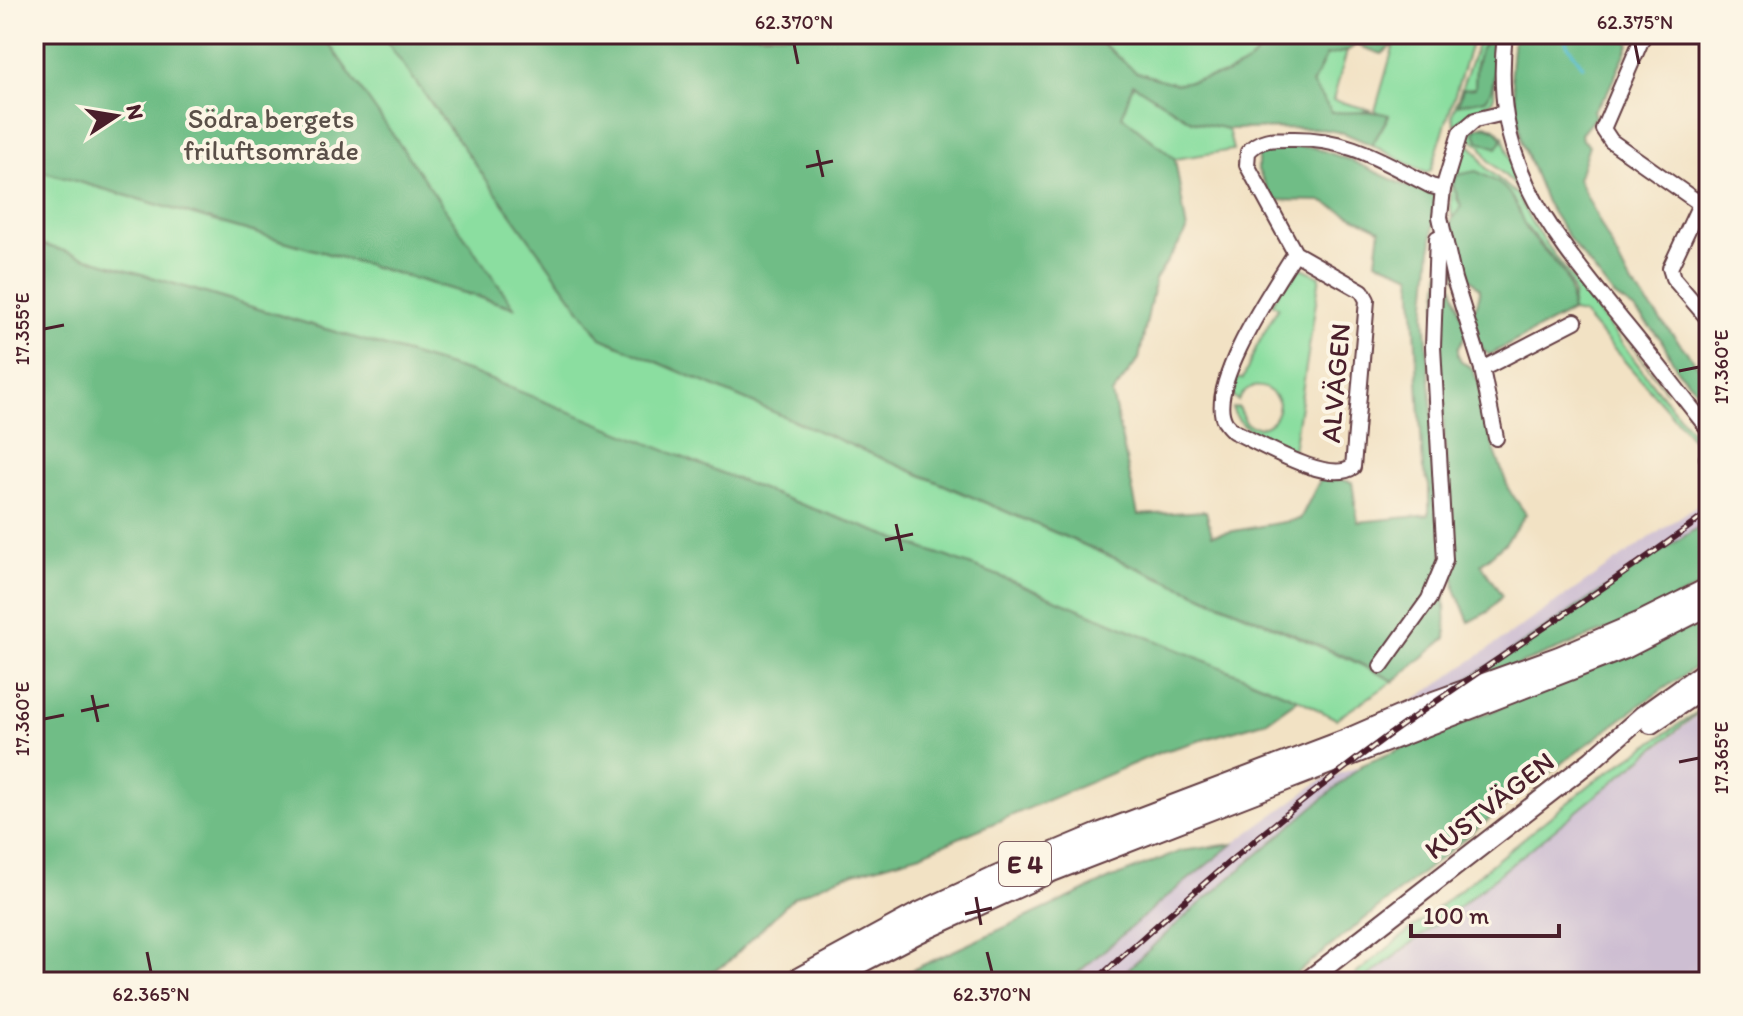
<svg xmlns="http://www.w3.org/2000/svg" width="1743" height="1016" font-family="Itim,sans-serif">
	<rect width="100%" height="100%" fill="#fcf5e5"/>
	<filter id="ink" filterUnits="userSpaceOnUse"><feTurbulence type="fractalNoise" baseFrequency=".0125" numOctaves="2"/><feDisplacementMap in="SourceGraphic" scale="16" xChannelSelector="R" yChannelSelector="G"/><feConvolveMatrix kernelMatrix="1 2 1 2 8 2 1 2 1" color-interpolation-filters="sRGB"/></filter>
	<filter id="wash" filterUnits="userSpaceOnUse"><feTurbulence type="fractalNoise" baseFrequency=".006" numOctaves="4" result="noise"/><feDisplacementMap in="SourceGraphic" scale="32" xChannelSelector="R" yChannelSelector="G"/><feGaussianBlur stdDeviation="1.8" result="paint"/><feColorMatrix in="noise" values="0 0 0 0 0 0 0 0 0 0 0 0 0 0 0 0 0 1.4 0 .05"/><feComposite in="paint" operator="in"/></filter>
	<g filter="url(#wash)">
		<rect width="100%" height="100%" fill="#f2e2c4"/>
		<g fill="#cdbed2">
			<polygon points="1709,497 1709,520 1449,692 1400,710"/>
			<polygon points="1709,706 1709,982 1361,982 1460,906"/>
			<polygon points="1362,765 1114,982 1067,982 1164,899 1233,844 1319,782"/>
		</g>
		<g fill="#8bdea0" stroke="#6a7e66" stroke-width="2" fill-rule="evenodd">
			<polygon points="322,34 381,34 601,338 1351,660 1394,681 1336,719 1298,699 994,574 786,499 476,374 34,242 34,169 512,307"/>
			<polygon points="1091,34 1275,34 1247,64 1226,74 1176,84 1136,72"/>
			<polygon points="1397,34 1474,34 1431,170 1426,173 1372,145 1389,116 1375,111"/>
			<path d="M 1481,34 L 1496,34 L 1494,96 L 1492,100 L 1455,125 L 1452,115 ZM 1476,61 L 1493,66 L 1493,87 L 1486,99 L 1466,102 L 1467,90 L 1475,88 Z"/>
			<polygon points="1347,51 1333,100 1371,110 1352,114 1332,112 1312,85 1326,56"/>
			<polygon points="1133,84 1191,121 1228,129 1233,150 1175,159 1122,116"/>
			<polygon points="1485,125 1495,128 1503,136 1512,166 1562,253 1667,392 1547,236 1514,184 1489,161 1481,146 1468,136 1473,129"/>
			<path d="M 1465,141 L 1477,152 L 1486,168 L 1517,195 L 1533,225 L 1559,261 L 1659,392 L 1701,442 L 1702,447 L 1700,447 L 1583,314 L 1571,312 C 1572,306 1574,298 1573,293 C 1568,265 1533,242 1520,217 L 1456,197 L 1461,206 L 1460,211 L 1452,218 C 1448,183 1454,174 1465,141 Z"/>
			<path d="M 1295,265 L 1320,276 L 1293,451 C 1271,440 1241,433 1232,408 L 1238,407 L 1246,423 C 1263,433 1278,422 1279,403 C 1270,383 1247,380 1238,401 L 1232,395 L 1235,378 L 1243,379 L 1256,348 L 1278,307 L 1272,303 Z"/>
			<polygon points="1709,704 1460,906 1361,982 1346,982 1592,783"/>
		</g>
		<g fill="#70bd86" stroke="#5d6e58" stroke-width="2">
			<polygon points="34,34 322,34 514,307 34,169"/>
			<path d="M 381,34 L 1091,34 L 1136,72 L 1176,84 L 1226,74 L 1247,64 L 1275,34 L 1397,34 L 1394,44 L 1382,54 L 1356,45 L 1347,51 L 1326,56 L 1312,84 L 1332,112 C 1353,114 1370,109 1389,115 L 1372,145 L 1344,133 L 1315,128 L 1228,129 L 1192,121 L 1133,84 L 1122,116 L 1175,159 L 1187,231 L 1155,280 L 1139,359 L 1112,394 L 1138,515 L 1206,511 L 1212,535 L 1300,519 L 1322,476 L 1352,482 L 1358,522 L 1429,515 L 1429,485 L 1423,469 L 1412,275 L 1376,261 L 1380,229 L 1321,201 L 1273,200 L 1258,170 L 1258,156 L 1267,147 L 1312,147 L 1350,160 L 1406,186 L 1436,195 L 1425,315 L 1444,573 L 1446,638 L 1394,681 L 1351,659 L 601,338 Z"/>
			<polygon points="1514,34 1615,34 1630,43 1606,95 1593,110 1595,117 1581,134 1582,140 1589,145 1578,179 1629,281 1709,379 1709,404 1678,371 1661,339 1636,311 1613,295 1571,241 1546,202 1522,143 1511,70"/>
			<path d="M 1491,36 L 1494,37 C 1494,51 1498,93 1484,99 C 1476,102 1467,102 1458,105 L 1463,89 L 1475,88 C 1476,69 1475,49 1491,36 Z"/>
			<path d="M 1482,126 C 1491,127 1500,130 1502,140 L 1497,148 L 1479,141 L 1475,134 L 1476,128 Z"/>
			<path d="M 1476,171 C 1492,179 1505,184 1514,201 C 1520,211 1522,224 1530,234 C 1553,263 1574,271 1571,312 L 1489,355 C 1479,347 1469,327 1473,313 C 1476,304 1480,300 1480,289 L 1471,279 L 1458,280 L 1448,240 L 1452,218 L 1459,211 L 1461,206 L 1453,184 L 1457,175 Z"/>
			<polygon points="34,242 476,374 786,499 994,574 1298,699 1267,721 1161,752 921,854 840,877 794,897 726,964 691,982 34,982"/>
			<polygon points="1441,269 1448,270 1467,332 1458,348 1458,355 1461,362 1471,367 1480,385 1492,443 1509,490 1526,514 1505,543 1481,564 1502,596 1488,612 1469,622 1455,589 1436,316"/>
			<polygon points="1709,520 1709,582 1635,619 1449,692"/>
			<polygon points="1709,615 1709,658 1640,705 1518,796 1286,982 1114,982 1180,921 1362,765 1624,656"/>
			<polygon points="1233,844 1164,899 1067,982 886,982 1110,879 1181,851"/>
		</g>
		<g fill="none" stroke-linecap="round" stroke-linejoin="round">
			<polyline stroke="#57bdd4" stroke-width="3" points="1563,34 1567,44 1583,66"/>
		</g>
	</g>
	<g filter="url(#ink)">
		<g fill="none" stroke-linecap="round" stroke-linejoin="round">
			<defs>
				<g id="minor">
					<path d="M 1505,34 C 1490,164 1549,230 1625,324 C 1654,359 1681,395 1709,430"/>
					<polyline points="1644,34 1603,129 1611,141 1709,210"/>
					<polyline points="1709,185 1670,268 1673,278 1709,320"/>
					<path d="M 1295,253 L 1362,291 L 1367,300 L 1353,467 C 1328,485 1260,443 1233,431 C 1232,430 1225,423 1225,422 C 1205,387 1276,284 1295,253 L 1247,165 L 1248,152 C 1259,139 1272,139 1288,139 C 1347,137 1380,160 1431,186 L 1443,189"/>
					<polyline points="1482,369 1575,321"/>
					<polyline points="1496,438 1482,369 1454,279 1440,217 1443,189 1460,133 1475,120 1504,113"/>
					<polyline points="1707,458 1709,456"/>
					<polyline points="1381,666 1429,599 1445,560 1433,347 1437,238"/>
				</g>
				<g id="major">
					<polyline points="1651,724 1709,685"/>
					<polyline points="1306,982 1592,760 1643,715 1709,668"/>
				</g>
				<g id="highway">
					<polyline points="792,982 917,914 996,877 1101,833 1346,740 1431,703 1559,657 1641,622 1709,588"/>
					<polyline points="823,982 919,932 1052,871 1623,649 1709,605"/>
				</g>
			</defs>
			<use href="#minor" stroke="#633c42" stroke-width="18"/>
			<use href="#major" stroke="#633c42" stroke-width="22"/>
			<use href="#highway" stroke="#633c42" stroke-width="24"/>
			<use href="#minor" stroke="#fff" stroke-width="14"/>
			<use href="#major" stroke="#fff" stroke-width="18"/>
			<use href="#highway" stroke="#fff" stroke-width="20"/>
			<defs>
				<path id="rail" d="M 1094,982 C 1188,896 1284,812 1386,737 C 1492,660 1604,591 1709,512"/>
			</defs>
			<use href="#rail" stroke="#4a1f2b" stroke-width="6"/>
			<use href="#rail" stroke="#fcf5e5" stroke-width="3" stroke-dasharray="9" stroke-linecap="butt"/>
		</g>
	</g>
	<path fill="none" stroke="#4a1f2b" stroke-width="3" d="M 794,44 L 798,64M 1635,44 L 1639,64M 817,150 L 823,177M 806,167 L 833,161M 44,329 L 64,325M 1679,371 L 1699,367M 896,524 L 902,551M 885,540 L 913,534M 92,695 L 98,722M 81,711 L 109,705M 44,719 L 64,715M 1679,762 L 1699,758M 976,897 L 981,925M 965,914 L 992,908M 147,952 L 151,972M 987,952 L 992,972"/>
	<g text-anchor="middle" stroke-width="8" stroke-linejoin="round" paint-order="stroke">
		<rect fill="#fcf5e5" stroke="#7f5f63" stroke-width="2" x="999" y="842" width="52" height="44" rx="6"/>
		<g font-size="26" font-weight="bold" fill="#4a1f2b">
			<text x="1025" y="873">E 4</text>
		</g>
		<g font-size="28" fill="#5a4f48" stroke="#fcf5e5">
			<text x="271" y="128">Södra bergets<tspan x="271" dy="32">friluftsområde</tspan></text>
		</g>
		<g font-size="28" fill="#4a1f2b" stroke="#fcf5e5">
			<text transform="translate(1335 383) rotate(-85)" y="10">ALVÄGEN</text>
			<text transform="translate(1489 805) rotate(-38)" y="10">KUSTVÄGEN</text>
		</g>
	</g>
	<rect width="1743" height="1016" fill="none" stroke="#fcf5e5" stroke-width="88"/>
	<g transform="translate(116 116) rotate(78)" stroke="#fcf5e5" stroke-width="6" paint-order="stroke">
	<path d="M0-6L14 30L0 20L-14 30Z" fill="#4a1f2b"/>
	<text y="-12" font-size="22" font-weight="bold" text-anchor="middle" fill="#4a1f2b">N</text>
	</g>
	<path d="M1411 924v12h148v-12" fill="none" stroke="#4a1f2b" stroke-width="4"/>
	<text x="1423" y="924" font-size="24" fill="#4a1f2b" stroke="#fcf5e5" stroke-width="6" paint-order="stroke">100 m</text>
	<rect x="44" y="44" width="1655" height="928" fill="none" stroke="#4a1f2b" stroke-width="3"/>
	<g font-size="20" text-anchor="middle" fill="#4a1f2b">
		<text x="794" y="29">62.370°N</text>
		<text x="1635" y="29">62.375°N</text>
		<text transform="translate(22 329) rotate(-90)" y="7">17.355°E</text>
		<text transform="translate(1721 367) rotate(-90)" y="7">17.360°E</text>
		<text transform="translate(22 719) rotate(-90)" y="7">17.360°E</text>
		<text transform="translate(1721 758) rotate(-90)" y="7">17.365°E</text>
		<text x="151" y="1001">62.365°N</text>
		<text x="992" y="1001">62.370°N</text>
	</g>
</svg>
